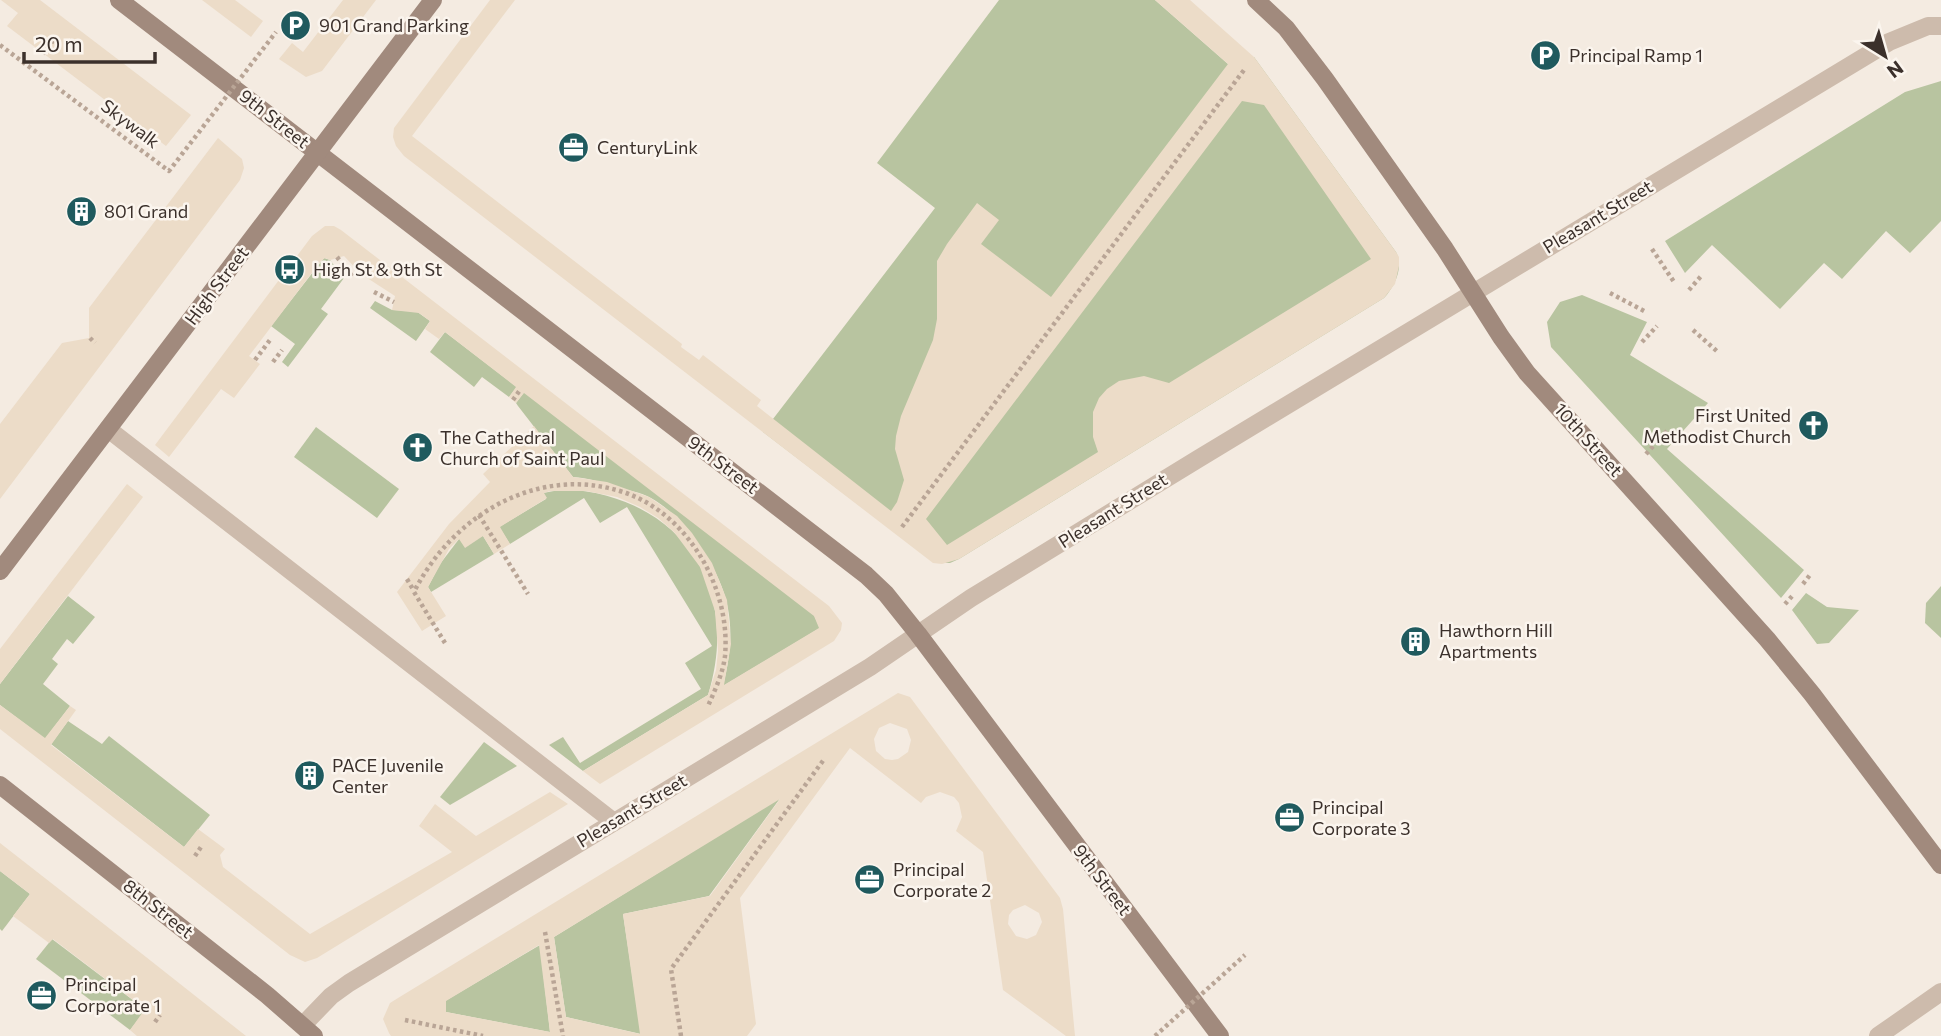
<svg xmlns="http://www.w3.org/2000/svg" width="1941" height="1036" font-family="Commissioner,sans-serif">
	<rect width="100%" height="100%" fill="#f4ebe1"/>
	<g fill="#b8c4a0">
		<path d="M 999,0 L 1155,0 L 1228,64 L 1254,57 L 1396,252 C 1404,267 1395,286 1384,298 L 959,559 L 950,563 L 935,563 L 763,432 L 935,208 L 877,163 Z"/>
		<polygon points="1941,81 1941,221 1910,253 1886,231 1842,279 1824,263 1780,309 1712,245 1685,273 1665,241 1905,92"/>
		<polygon points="324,258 330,260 344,278 321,309 328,314 288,367 282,362 295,344 271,326"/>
		<polygon points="1582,295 1647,322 1630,355 1708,403 1667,449 1804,570 1781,598 1551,347 1547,322 1560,302"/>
		<polygon points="375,301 392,310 416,311 430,321 416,341 370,308"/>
		<polygon points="445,332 517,387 509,397 482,377 474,387 430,352"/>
		<path d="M 524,392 L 814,615 L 820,628 L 723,686 C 738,626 731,588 694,539 C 681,522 669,508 651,498 C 641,492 627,490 615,487 C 601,482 588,478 573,477 L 518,406 L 516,403 Z"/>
		<polygon points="316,427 399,489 377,518 294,457"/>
		<path d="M 565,489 C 679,496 742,585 708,695 L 583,771 L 549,745 L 563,737 L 580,763 L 701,689 L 685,663 L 712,646 L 627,507 L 600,523 L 584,498 L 510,544 L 499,527 L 546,499 L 543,493 Z"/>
		<polygon points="483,536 494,554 431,592 428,587 440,564 459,539"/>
		<polygon points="1941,586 1941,638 1925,623 1926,603"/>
		<polygon points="1806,593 1827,607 1859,610 1829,643 1817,644 1792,610"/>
		<polygon points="68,596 95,617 73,644 67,639 52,659 58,664 43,684 70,706 45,739 0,705 0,684"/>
		<polygon points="68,721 102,744 109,736 210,815 184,847 51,744"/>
		<polygon points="484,742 517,766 450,805 440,797"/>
		<polygon points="781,797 709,896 623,914 641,1034 566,1017 554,937"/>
		<polygon points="0,871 30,894 2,931 0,929"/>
		<polygon points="52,939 146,1010 130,1030 36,959"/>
		<polygon points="540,945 550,1032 446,1012 445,1001"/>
	</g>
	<g fill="#ecdcc8" fill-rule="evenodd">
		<polygon points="1,0 40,0 191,115 166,146 7,26 18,13"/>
		<polygon points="202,0 235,0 263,21 251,37"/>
		<polygon points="343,0 376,0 322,71 306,77 279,59 292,43 303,52"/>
		<path d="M 490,0 L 515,0 L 412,136 L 682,344 L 681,347 L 699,360 L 703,355 L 761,400 L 757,406 L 891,511 L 897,502 L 904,480 L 895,449 L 896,436 L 901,416 L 933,340 L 937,319 L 937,261 L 947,244 L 977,203 L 999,220 L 981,244 L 1051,297 L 1228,64 L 1155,0 L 1190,0 L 1254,57 L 1396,252 L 1399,257 L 1399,266 L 1395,284 L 1384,298 L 959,559 L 942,564 L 933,563 L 404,156 L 396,146 L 393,137 L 394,128 ZM 1242,101 L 1264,105 L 1371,259 L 1169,383 L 1144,376 L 1119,381 L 1107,389 L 1099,398 L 1093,412 L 1093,437 L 1098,452 L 947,545 L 926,519 Z"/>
		<polygon points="218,138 242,159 244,168 240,180 0,499 0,424 62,343 89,338 89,308"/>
		<polygon points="325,226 334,226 341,230 829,606 842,623 841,630 834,641 600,784 592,778 583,771 708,695 716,670 718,651 715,611 700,567 674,532 658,518 640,507 617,497 586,491 550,491 544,493 547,498 500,527 510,544 494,554 483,536 465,548 459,539 449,549 428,587 446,616 422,631 397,592 449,524 490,482 483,474 534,426 573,477 607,482 649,497 677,516 692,533 712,563 727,600 731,644 724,685 819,628 814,616 524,393 516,403 509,397 516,387 445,332 439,339 425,329 430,321 419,313 392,310 395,296 361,274 344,256 330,260 325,258 320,262 249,356 260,364 234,398 221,389 169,457 155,445 312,236"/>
		<polygon points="127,484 143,497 0,684 0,649"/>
		<path d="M 898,693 L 910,697 L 1060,898 L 1063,909 L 1075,1036 L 1066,1036 L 1003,990 L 983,852 L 956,831 L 962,817 L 959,803 L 954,797 L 940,792 L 926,797 L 921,803 L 850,748 L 740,898 L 756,1024 L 747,1036 L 391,1036 L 389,1033 L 383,1019 L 390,1003 L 398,998 ZM 890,723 L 907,729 L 911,740 L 908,752 L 898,759 L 892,760 L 885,759 L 876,751 L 874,739 L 879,728 ZM 780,799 L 710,896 L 623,914 L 640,1034 L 566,1017 L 554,937 ZM 1025,905 L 1039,913 L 1042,922 L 1036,935 L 1027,939 L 1016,936 L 1008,924 L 1009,915 L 1013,910 ZM 539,945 L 550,1032 L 446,1012 L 446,1001 Z"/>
		<polygon points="0,705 45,738 70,706 76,710 51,745 184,847 198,829 225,849 220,855 223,867 310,934 452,852 419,826 435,804 476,836 550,792 568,804 317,958 305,962 290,955 0,729"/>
		<polygon points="0,843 146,957 246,1036 137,1036 130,1030 145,1009 53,939 49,943 13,916 30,894 0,871"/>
	</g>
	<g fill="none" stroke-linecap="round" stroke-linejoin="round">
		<g stroke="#b9a596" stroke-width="4.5" stroke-dasharray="3.5 3.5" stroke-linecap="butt">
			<polyline points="43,54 55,38"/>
			<polyline points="1652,249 1674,282"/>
			<polyline points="337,257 353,277"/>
			<polyline points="1689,290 1702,275"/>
			<polyline points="374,292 394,302"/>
			<polyline points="1610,293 1646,312"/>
			<polyline points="1693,330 1719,353"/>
			<polyline points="90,338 95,343"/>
			<polyline points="1642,342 1657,326"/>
			<polyline points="255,360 270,340"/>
			<polyline points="273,362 282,350"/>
			<polyline points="513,400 520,390"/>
			<polyline points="1646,454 1667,431"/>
			<polyline points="479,515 528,594"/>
			<polyline points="902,527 1244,70"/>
			<polyline points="407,579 414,591"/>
			<polyline points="1803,584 1810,575"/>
			<polyline points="1785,604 1794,594"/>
			<path d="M 445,643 L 414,592 C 453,514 540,463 626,493 C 690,516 731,590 725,656 C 723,673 715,690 708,706"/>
			<polyline points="195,856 201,847"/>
			<polyline points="545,932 563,1036"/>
			<polyline points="405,1020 483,1036"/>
			<polyline points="155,1022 160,1015"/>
			<polyline points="681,1036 671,969 825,758"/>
		</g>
		<polyline stroke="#cdbbac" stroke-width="18" points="108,429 614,822"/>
		<g stroke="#cdbbac" stroke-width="18">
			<polyline points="303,1025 331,996 349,983 870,667 971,598 1198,459 1889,42 1928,26 1941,26"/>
			<polyline points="1878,1036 1941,992"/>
		</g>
		<g stroke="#a18a7d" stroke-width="18">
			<polyline points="119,0 866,575 886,594 918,634 1220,1036"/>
			<polyline points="1256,0 1286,28 1325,79 1445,249 1501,337 1527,373 1767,639 1812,694 1941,865"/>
			<polyline points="0,571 433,0"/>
			<polyline points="0,785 267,995 314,1036"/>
		</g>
		<g stroke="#b9a596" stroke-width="4.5" stroke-dasharray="3.5 3.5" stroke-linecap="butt">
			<polyline points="0,45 169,171 276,32"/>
			<polyline points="1155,1036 1245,955"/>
		</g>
	</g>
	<defs>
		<symbol id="parking-disc" viewBox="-11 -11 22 22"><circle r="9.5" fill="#1f5a5e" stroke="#fbf5ee"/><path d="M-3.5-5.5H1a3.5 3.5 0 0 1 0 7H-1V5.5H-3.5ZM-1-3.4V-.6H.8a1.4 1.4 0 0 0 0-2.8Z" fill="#fff"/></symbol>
		<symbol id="office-disc" viewBox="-11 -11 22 22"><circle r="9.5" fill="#1f5a5e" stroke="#fbf5ee"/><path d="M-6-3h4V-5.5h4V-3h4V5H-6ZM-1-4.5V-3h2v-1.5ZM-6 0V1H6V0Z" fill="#fff"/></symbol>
		<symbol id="building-disc" viewBox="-11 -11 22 22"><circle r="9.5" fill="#1f5a5e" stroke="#fbf5ee"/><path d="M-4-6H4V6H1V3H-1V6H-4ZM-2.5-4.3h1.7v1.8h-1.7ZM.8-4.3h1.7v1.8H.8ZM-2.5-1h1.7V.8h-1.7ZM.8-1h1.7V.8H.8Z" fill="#fff"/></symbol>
		<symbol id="bus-disc" viewBox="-11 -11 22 22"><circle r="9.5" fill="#1f5a5e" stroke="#fbf5ee"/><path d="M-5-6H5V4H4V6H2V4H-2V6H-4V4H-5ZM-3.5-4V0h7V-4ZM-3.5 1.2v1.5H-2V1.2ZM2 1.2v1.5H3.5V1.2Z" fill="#fff"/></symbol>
		<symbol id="church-disc" viewBox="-11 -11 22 22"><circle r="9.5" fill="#1f5a5e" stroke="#fbf5ee"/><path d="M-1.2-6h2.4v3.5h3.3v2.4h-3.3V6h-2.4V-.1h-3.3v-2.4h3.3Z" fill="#fff"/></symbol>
	</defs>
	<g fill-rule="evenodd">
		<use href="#parking-disc" x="278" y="8" width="35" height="35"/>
		<use href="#parking-disc" x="1528" y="38" width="35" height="35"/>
		<use href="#office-disc" x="556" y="130" width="35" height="35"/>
		<use href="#building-disc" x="64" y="194" width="35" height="35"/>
		<use href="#bus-disc" x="272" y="252" width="35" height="35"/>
		<use href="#church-disc" x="1796" y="408" width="35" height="35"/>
		<use href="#church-disc" x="400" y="430" width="35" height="35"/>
		<use href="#building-disc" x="1398" y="624" width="35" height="35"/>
		<use href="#building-disc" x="292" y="758" width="35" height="35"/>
		<use href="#office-disc" x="1272" y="800" width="35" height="35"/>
		<use href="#office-disc" x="852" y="862" width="35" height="35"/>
		<use href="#office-disc" x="24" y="978" width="35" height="35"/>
	</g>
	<g text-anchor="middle" stroke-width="5" stroke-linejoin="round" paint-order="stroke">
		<g font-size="18" fill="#3b302b" stroke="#fbf5ee" text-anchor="start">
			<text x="319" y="32">901 Grand Parking</text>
			<text x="1569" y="62">Principal Ramp 1</text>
			<text x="597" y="154">CenturyLink</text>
			<text x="104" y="218">801 Grand</text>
			<text x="313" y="276">High St &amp; 9th St</text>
			<text x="1791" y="422" text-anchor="end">First United<tspan x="1791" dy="21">Methodist Church</tspan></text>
			<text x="440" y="444">The Cathedral<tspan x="440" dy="21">Church of Saint Paul</tspan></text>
			<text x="1439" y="637">Hawthorn Hill<tspan x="1439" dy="21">Apartments</tspan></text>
			<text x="332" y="772">PACE Juvenile<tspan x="332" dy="21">Center</tspan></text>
			<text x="1312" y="814">Principal<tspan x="1312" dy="21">Corporate 3</tspan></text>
			<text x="893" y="876">Principal<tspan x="893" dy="21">Corporate 2</tspan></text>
			<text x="65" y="991">Principal<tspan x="65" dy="21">Corporate 1</tspan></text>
		</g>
		<g font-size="18" fill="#3b302b" stroke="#fbf5ee">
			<text transform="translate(274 119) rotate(38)" y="6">9th Street</text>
			<text transform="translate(130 124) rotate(37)" y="6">Skywalk</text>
			<text transform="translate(1598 217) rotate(-31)" y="6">Pleasant Street</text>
			<text transform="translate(217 286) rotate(-53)" y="6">High Street</text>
			<text transform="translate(1588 440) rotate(48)" y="6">10th Street</text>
			<text transform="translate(723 465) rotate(37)" y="6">9th Street</text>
			<text transform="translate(1113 511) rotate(-32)" y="6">Pleasant Street</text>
			<text transform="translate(632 811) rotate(-31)" y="6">Pleasant Street</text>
			<text transform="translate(1102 880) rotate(53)" y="6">9th Street</text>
			<text transform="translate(158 909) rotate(38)" y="6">8th Street</text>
		</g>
	</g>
	<g transform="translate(1885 56) rotate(143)" stroke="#fbf5ee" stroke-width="5" paint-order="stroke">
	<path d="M0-5L12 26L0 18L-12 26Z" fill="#3b302b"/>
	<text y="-10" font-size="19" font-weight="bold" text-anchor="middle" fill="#3b302b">N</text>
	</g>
	<path d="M24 52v10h131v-10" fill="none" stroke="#3b302b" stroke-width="3.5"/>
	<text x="35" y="52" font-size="21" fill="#3b302b" stroke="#fbf5ee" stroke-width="5" paint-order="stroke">20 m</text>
</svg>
